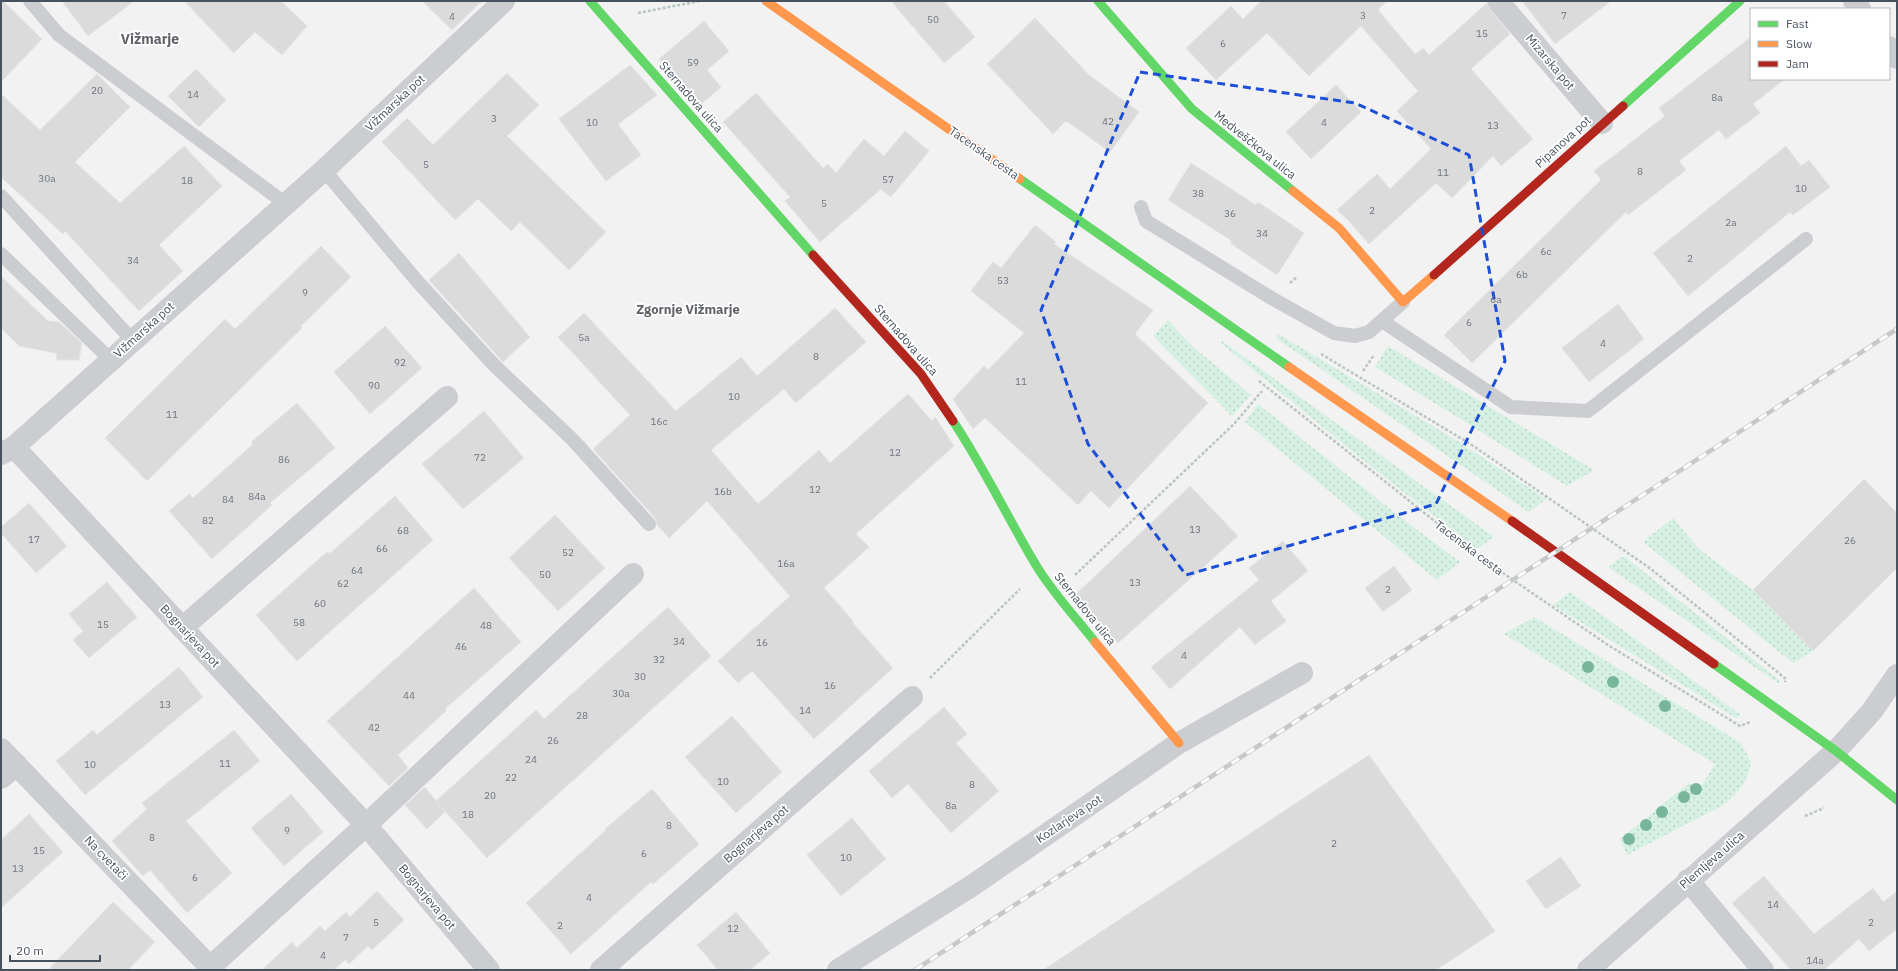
<svg xmlns="http://www.w3.org/2000/svg" width="1898" height="971" font-family="'IBM Plex Sans',sans-serif">
	<defs>
		<pattern id="grass-dots" width="8" height="8" patternUnits="userSpaceOnUse"><rect width="8" height="8" fill="#d6f1e3"/><path d="M2 2h.1M6 6h.1" fill="none" stroke="#b9d1c5" stroke-width="1.8" stroke-linecap="round"/></pattern>
	</defs>
	<rect width="100%" height="100%" fill="#f2f2f2"/>
	<g fill="url(#grass-dots)">
		<polygon points="1168,320 1190,344 1251,395 1232,416 1153,336"/>
		<polygon points="1278,334 1456,440 1546,499 1529,512 1276,338"/>
		<path d="M 1222,341 L 1494,537 L 1477,549 C 1390,483 1305,413 1221,343 Z"/>
		<polygon points="1388,346 1594,470 1567,486 1451,413 1375,367"/>
		<polygon points="1258,404 1395,513 1460,562 1437,580 1245,422"/>
		<polygon points="1673,518 1698,548 1753,590 1813,651 1793,663 1643,542"/>
		<polygon points="1624,556 1780,681 1778,683 1608,567"/>
		<polygon points="1570,592 1741,715 1742,715 1736,718 1553,605"/>
		<path d="M 1534,617 L 1741,743 L 1751,762 C 1748,780 1740,792 1725,804 L 1627,855 L 1620,839 L 1689,783 L 1701,787 L 1715,764 L 1504,634 Z"/>
	</g>
	<g fill="#dbdbdc" stroke="#e3e4e5">
		<polygon points="1,1 3,1 42,39 1,82"/>
		<polygon points="62,1 134,1 88,36"/>
		<polygon points="184,1 281,1 307,26 282,55 255,32 234,53"/>
		<polygon points="422,1 482,1 452,30"/>
		<polygon points="891,1 944,1 975,37 944,63"/>
		<polygon points="1261,1 1387,1 1378,10 1415,54 1423,48 1429,55 1486,4 1510,34 1471,69 1533,139 1501,166 1493,156 1452,198 1436,183 1369,244 1348,220 1337,210 1377,174 1390,189 1431,149 1397,111 1418,91 1361,26 1309,76 1267,33 1216,80 1186,48 1231,6 1243,19"/>
		<polygon points="1522,1 1611,1 1555,44"/>
		<polygon points="1035,18 1089,75 1139,112 1110,152 1066,121 1053,134 987,64"/>
		<polygon points="704,21 729,51 707,70 721,87 699,106 659,59"/>
		<polygon points="1751,37 1751,79 1785,79 1753,104 1760,113 1726,139 1719,130 1679,161 1686,170 1628,215 1626,212 1472,363 1444,335 1601,180 1594,171 1665,116 1659,108"/>
		<polygon points="630,65 657,95 618,124 641,155 606,181 559,119"/>
		<polygon points="196,69 226,100 199,127 168,96"/>
		<polygon points="507,73 539,105 507,136 606,232 569,270 520,222 511,231 478,199 455,220 382,142 407,118 433,145"/>
		<polygon points="97,74 130,107 75,162 120,203 184,146 222,186 159,245 183,271 139,311 65,231 63,234 1,177 1,94 40,130"/>
		<polygon points="1336,85 1361,112 1311,159 1286,132"/>
		<polygon points="756,93 823,168 828,164 836,173 864,139 884,156 905,131 929,151 891,197 881,189 820,242 785,201 790,197 723,122"/>
		<polygon points="1786,146 1801,166 1809,160 1830,187 1793,215 1790,212 1688,296 1653,253"/>
		<polygon points="1191,163 1256,205 1258,202 1304,233 1277,275 1230,243 1232,241 1168,200"/>
		<polygon points="1035,225 1056,242 1054,244 1153,310 1135,334 1208,403 1109,508 1091,491 1078,505 985,418 973,429 953,399 984,366 988,370 1024,333 971,291 993,262 1001,268"/>
		<polygon points="321,246 351,277 301,326 302,328 147,481 105,438 225,319 235,329"/>
		<polygon points="459,253 530,337 503,362 429,280"/>
		<polygon points="1,276 48,321 59,322 82,343 79,360 57,360 56,353 19,346 1,328"/>
		<polygon points="1618,304 1644,339 1589,382 1562,348"/>
		<polygon points="835,308 866,342 796,403 784,389 711,450 758,504 819,450 830,463 908,394 932,421 935,417 954,446 856,534 869,547 824,588 853,621 852,622 893,668 814,739 752,671 738,683 718,661 790,596 707,501 669,538 657,525 655,518 593,449 630,415 558,337 584,313 676,411 741,357 757,376"/>
		<polygon points="385,326 422,368 370,414 334,372"/>
		<polygon points="297,403 335,448 270,503 272,505 212,559 169,511 189,494 193,498 253,444 251,442"/>
		<polygon points="484,411 524,458 463,509 422,464"/>
		<polygon points="1864,479 1897,513 1897,568 1813,651 1753,590"/>
		<polygon points="1190,486 1238,536 1118,643 1075,595"/>
		<polygon points="395,496 433,540 297,661 256,615 328,551 329,554"/>
		<polygon points="29,503 67,546 36,573 1,533 1,527"/>
		<polygon points="555,515 605,568 558,611 509,558"/>
		<polygon points="1283,541 1308,571 1271,601 1286,621 1255,645 1240,627 1170,689 1151,667 1259,580 1249,568"/>
		<polygon points="1394,566 1412,590 1383,612 1365,588"/>
		<polygon points="107,582 137,617 89,658 73,640 83,631 69,614"/>
		<polygon points="474,588 521,642 445,709 446,711 398,755 408,768 389,786 327,721"/>
		<polygon points="668,607 711,656 487,858 436,801 536,710 544,719"/>
		<polygon points="179,667 203,697 85,795 56,761 93,730 97,735"/>
		<polygon points="944,707 967,734 956,743 999,791 951,833 908,784 892,798 869,771"/>
		<polygon points="732,716 782,772 736,813 685,757"/>
		<polygon points="234,730 260,761 186,821 232,873 187,913 150,870 143,876 112,841 147,809 142,803"/>
		<polygon points="1369,755 1495,931 1436,970 1043,970"/>
		<polygon points="425,787 445,812 427,829 405,805"/>
		<polygon points="652,789 699,844 653,884 651,882 571,954 526,903 606,830 605,829"/>
		<polygon points="291,794 323,832 284,866 251,828"/>
		<polygon points="29,814 63,852 1,908 1,840"/>
		<polygon points="852,818 886,859 841,896 807,855"/>
		<polygon points="1561,857 1581,886 1546,909 1526,881"/>
		<polygon points="1764,876 1814,934 1873,888 1883,902 1897,891 1897,929 1869,951 1859,939 1824,970 1791,970 1732,903"/>
		<polygon points="377,891 404,920 372,950 368,946 349,964 345,960 334,970 262,970 292,942 297,948 320,926 325,931 346,912 350,917"/>
		<polygon points="113,902 155,942 128,970 48,970"/>
		<polygon points="736,912 770,953 750,970 718,970 697,945"/>
	</g>
	<g fill="none" stroke-linecap="round" stroke-linejoin="round">
		<g stroke="#b9c5c2" stroke-width="2.5" stroke-dasharray="3 2" stroke-linecap="butt">
			<polyline points="638,13 700,1"/>
			<polyline points="1290,283 1297,277"/>
			<polyline points="1321,354 1472,445 1651,569 1786,679 1785,682"/>
			<polyline points="1363,371 1374,355"/>
			<polyline points="1259,381 1481,558 1608,645 1740,726 1750,722"/>
			<polyline points="1075,575 1234,424 1262,391"/>
			<polyline points="930,678 1020,589"/>
			<polyline points="1805,816 1824,808"/>
		</g>
		<g stroke="#cbcdd0" stroke-width="14">
			<polyline points="30,1 59,35 286,204"/>
			<polyline points="324,170 417,281 494,365 573,440 649,524"/>
			<polyline points="1,196 133,341"/>
			<polyline points="1141,207 1146,221 1273,299 1334,333 1355,336 1369,332 1403,302"/>
			<polyline points="1,254 111,360"/>
			<polyline points="1382,321 1511,407 1588,411 1806,239"/>
		</g>
		<g stroke="#cbcdd0" stroke-width="22">
			<polyline points="1498,1 1602,123"/>
			<polyline points="1854,1 1860,9"/>
			<polyline points="1889,47 1897,58"/>
			<polyline points="14,447 366,825 489,970"/>
			<polyline points="1,454 14,447 324,170 504,1"/>
			<polyline points="182,628 447,397"/>
			<polyline points="1,749 213,970"/>
			<polyline points="1,778 17,765"/>
			<polyline points="1688,880 1763,970"/>
			<polyline points="207,970 366,825 633,574"/>
			<polyline points="601,970 912,697"/>
			<polyline points="838,970 973,885 1179,743 1302,673"/>
			<polyline points="1588,970 1836,751 1872,711 1897,675"/>
		</g>
		<g stroke="#63d668" stroke-width="9">
			<polyline points="590,1 813,255"/>
			<polyline points="1098,1 1192,109 1293,191"/>
			<polyline points="1623,106 1740,1"/>
			<polyline points="1020,179 1289,367"/>
			<path d="M 953,421 C 985,469 1009,521 1039,570 C 1055,595 1076,618 1095,642"/>
			<polyline points="1714,664 1836,751 1897,800"/>
		</g>
		<g stroke="#ff974d" stroke-width="9">
			<polyline points="766,1 1020,179"/>
			<polyline points="1293,191 1339,228 1403,302 1434,275"/>
			<polyline points="1289,367 1512,521"/>
			<polyline points="1095,642 1179,743"/>
		</g>
		<g stroke="#b3261e" stroke-width="9">
			<polyline points="813,255 921,374 953,421"/>
			<polyline points="1434,275 1623,106"/>
			<polyline points="1512,521 1714,664"/>
		</g>
		<defs>
			<polyline id="rail" points="915,970 1897,329"/>
		</defs>
		<use href="#rail" stroke="#c7c8ca" stroke-width="4.5"/>
		<use href="#rail" stroke="#fff" stroke-width="3" stroke-dasharray="9" stroke-linecap="butt"/>
	</g>
	<g fill="#78b69c">
		<circle cx="1588" cy="667" r="6"/>
		<circle cx="1613" cy="682" r="6"/>
		<circle cx="1665" cy="706" r="6"/>
		<circle cx="1696" cy="789" r="6"/>
		<circle cx="1684" cy="797" r="6"/>
		<circle cx="1662" cy="812" r="6"/>
		<circle cx="1646" cy="825" r="6"/>
		<circle cx="1629" cy="839" r="6"/>
	</g>
	<path fill="none" stroke="#1d4ed8" stroke-width="3" stroke-dasharray="8 5" stroke-linejoin="round" d="M 1140,72 L 1355,103 L 1469,155 L 1505,361 L 1436,504 L 1186,575 L 1088,444 L 1041,310 Z"/>
	<g text-anchor="middle" stroke-width="3.5" stroke-linejoin="round" paint-order="stroke">
		<g font-size="10" fill="#6e757f">
			<text x="1363" y="19">3</text>
			<text x="1564" y="19">7</text>
			<text x="452" y="20">4</text>
			<text x="933" y="23">50</text>
			<text x="1482" y="37">15</text>
			<text x="1223" y="47">6</text>
			<text x="693" y="66">59</text>
			<text x="97" y="94">20</text>
			<text x="193" y="98">14</text>
			<text x="1717" y="101">8a</text>
			<text x="494" y="122">3</text>
			<text x="1108" y="125">42</text>
			<text x="592" y="126">10</text>
			<text x="1324" y="126">4</text>
			<text x="1493" y="129">13</text>
			<text x="426" y="168">5</text>
			<text x="1640" y="175">8</text>
			<text x="1443" y="176">11</text>
			<text x="47" y="182">30a</text>
			<text x="888" y="183">57</text>
			<text x="187" y="184">18</text>
			<text x="1801" y="192">10</text>
			<text x="1198" y="197">38</text>
			<text x="824" y="207">5</text>
			<text x="1372" y="214">2</text>
			<text x="1230" y="217">36</text>
			<text x="1731" y="226">2a</text>
			<text x="1262" y="237">34</text>
			<text x="1546" y="255">6c</text>
			<text x="1690" y="262">2</text>
			<text x="133" y="264">34</text>
			<text x="1522" y="278">6b</text>
			<text x="1003" y="284">53</text>
			<text x="305" y="296">9</text>
			<text x="1496" y="303">6a</text>
			<text x="1469" y="326">6</text>
			<text x="584" y="341">5a</text>
			<text x="1603" y="347">4</text>
			<text x="816" y="360">8</text>
			<text x="400" y="366">92</text>
			<text x="1021" y="385">11</text>
			<text x="374" y="389">90</text>
			<text x="734" y="400">10</text>
			<text x="172" y="418">11</text>
			<text x="659" y="425">16c</text>
			<text x="895" y="456">12</text>
			<text x="480" y="461">72</text>
			<text x="284" y="463">86</text>
			<text x="815" y="493">12</text>
			<text x="723" y="495">16b</text>
			<text x="257" y="500">84a</text>
			<text x="228" y="503">84</text>
			<text x="208" y="524">82</text>
			<text x="1195" y="533">13</text>
			<text x="403" y="534">68</text>
			<text x="34" y="543">17</text>
			<text x="1850" y="544">26</text>
			<text x="382" y="552">66</text>
			<text x="568" y="556">52</text>
			<text x="786" y="567">16a</text>
			<text x="357" y="574">64</text>
			<text x="545" y="578">50</text>
			<text x="1135" y="586">13</text>
			<text x="343" y="587">62</text>
			<text x="1388" y="593">2</text>
			<text x="320" y="607">60</text>
			<text x="299" y="626">58</text>
			<text x="103" y="628">15</text>
			<text x="486" y="629">48</text>
			<text x="679" y="645">34</text>
			<text x="762" y="646">16</text>
			<text x="461" y="650">46</text>
			<text x="1184" y="659">4</text>
			<text x="659" y="663">32</text>
			<text x="640" y="680">30</text>
			<text x="830" y="689">16</text>
			<text x="621" y="697">30a</text>
			<text x="409" y="699">44</text>
			<text x="165" y="708">13</text>
			<text x="805" y="714">14</text>
			<text x="582" y="719">28</text>
			<text x="374" y="731">42</text>
			<text x="553" y="744">26</text>
			<text x="531" y="763">24</text>
			<text x="225" y="767">11</text>
			<text x="90" y="768">10</text>
			<text x="511" y="781">22</text>
			<text x="723" y="785">10</text>
			<text x="972" y="788">8</text>
			<text x="490" y="799">20</text>
			<text x="951" y="809">8a</text>
			<text x="468" y="818">18</text>
			<text x="669" y="829">8</text>
			<text x="287" y="834">9</text>
			<text x="152" y="841">8</text>
			<text x="1334" y="847">2</text>
			<text x="39" y="854">15</text>
			<text x="644" y="857">6</text>
			<text x="846" y="861">10</text>
			<text x="18" y="872">13</text>
			<text x="195" y="881">6</text>
			<text x="589" y="901">4</text>
			<text x="1773" y="908">14</text>
			<text x="376" y="926">5</text>
			<text x="1871" y="926">2</text>
			<text x="560" y="929">2</text>
			<text x="733" y="932">12</text>
			<text x="346" y="941">7</text>
			<text x="323" y="959">4</text>
			<text x="1815" y="964">14a</text>
		</g>
		<g font-size="12" fill="#48525f" stroke="#fff">
			<text transform="translate(1550 62) rotate(50)" y="4">Mizarska pot</text>
			<text transform="translate(691 97) rotate(49)" y="4">Sternadova ulica</text>
			<text transform="translate(395 103) rotate(-43)" y="4">Vižmarska pot</text>
			<text transform="translate(1563 142) rotate(-42)" y="4">Pipanova pot</text>
			<text transform="translate(1255 145) rotate(39)" y="4">Medveščkova ulica</text>
			<text transform="translate(984 153) rotate(35)" y="4">Tacenska cesta</text>
			<text transform="translate(144 330) rotate(-42)" y="4">Vižmarska pot</text>
			<text transform="translate(906 340) rotate(49)" y="4">Sternadova ulica</text>
			<text transform="translate(1469 548) rotate(37)" y="4">Tacenska cesta</text>
			<text transform="translate(1085 609) rotate(51)" y="4">Sternadova ulica</text>
			<text transform="translate(190 636) rotate(47)" y="4">Bognarjeva pot</text>
			<text transform="translate(1069 819) rotate(-34)" y="4">Kozlarjeva pot</text>
			<text transform="translate(756 834) rotate(-41)" y="4">Bognarjeva pot</text>
			<text transform="translate(106 858) rotate(46)" y="4">Na cvetači</text>
			<text transform="translate(1712 860) rotate(-41)" y="4">Plemljeva ulica</text>
			<text transform="translate(427 897) rotate(50)" y="4">Bognarjeva pot</text>
		</g>
		<g font-size="13" font-weight="bold" fill="#5d6066" stroke="#fff">
			<text x="688" y="314">Zgornje Vižmarje</text>
		</g>
		<g font-size="14" font-weight="bold" fill="#5d6066" stroke="#fff">
			<text x="150" y="44">Vižmarje</text>
		</g>
	</g>
	<rect width="1898" height="971" fill="none" stroke="#48525f" stroke-width="4"/>
	<rect x="1750" y="8" width="140" height="72" fill="#ffffff" stroke="#b6babf"/>
	<rect x="1758" y="21" width="20" height="6" fill="#63d668" stroke="#b6babf"/>
	<text x="1786" y="28" font-size="12" fill="#48525f">Fast</text>
	<rect x="1758" y="41" width="20" height="6" fill="#ff974d" stroke="#b6babf"/>
	<text x="1786" y="48" font-size="12" fill="#48525f">Slow</text>
	<rect x="1758" y="61" width="20" height="6" fill="#b3261e" stroke="#b6babf"/>
	<text x="1786" y="68" font-size="12" fill="#48525f">Jam</text>
	<path d="M10 955v6h90v-6" fill="none" stroke="#48525f" stroke-width="2"/>
	<text x="16" y="955" font-size="12" fill="#48525f" stroke="#ffffff" stroke-width="3" paint-order="stroke">20 m</text>
</svg>
